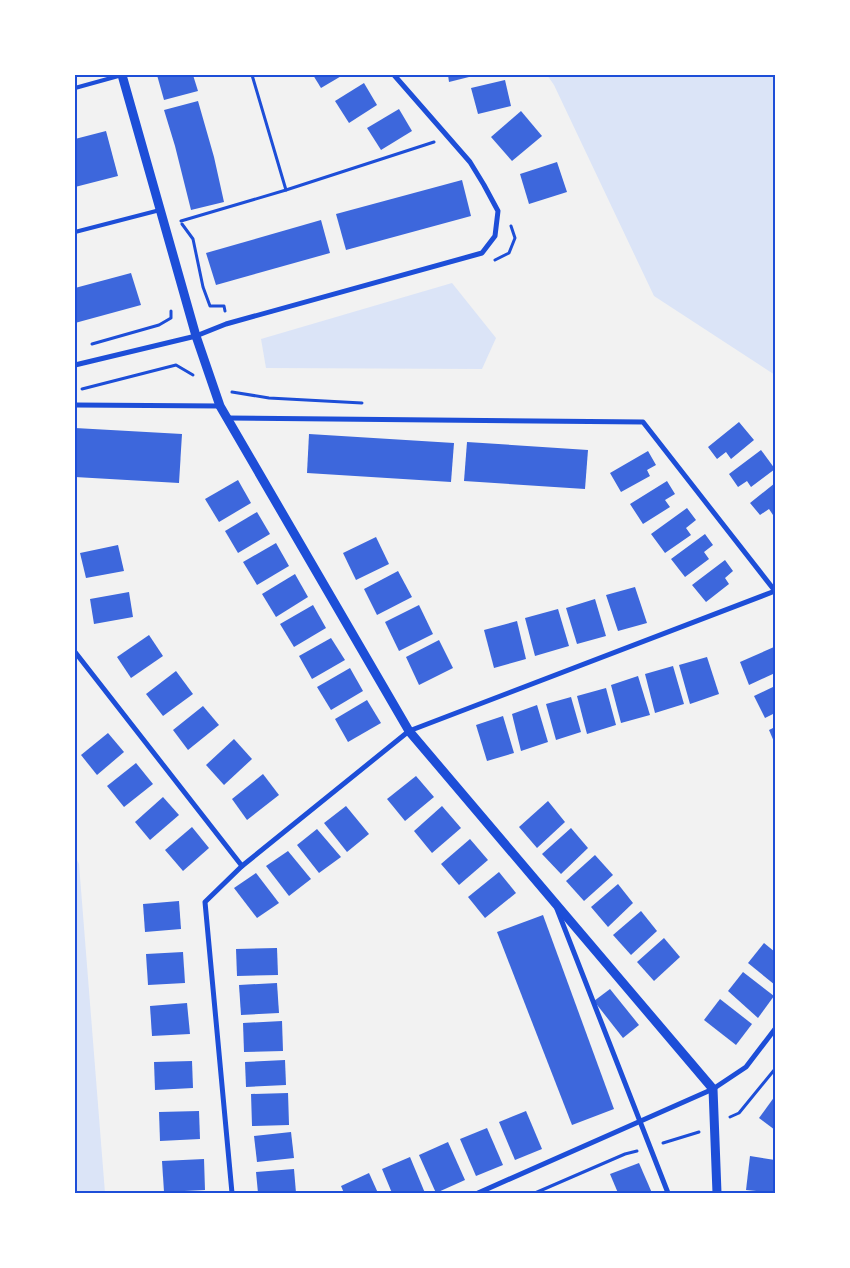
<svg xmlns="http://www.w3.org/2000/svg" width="850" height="1268" font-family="'Exo 2',sans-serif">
	<rect width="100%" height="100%" fill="#f2f2f2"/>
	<g fill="#dbe4f7">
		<polygon points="547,75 775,75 775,375 654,296 554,85"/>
		<polygon points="452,283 496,338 482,369 266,368 261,339"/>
		<polygon points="75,856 79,864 105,1193 75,1193"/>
	</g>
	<g fill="#3d67dc">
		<polygon points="157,75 193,75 198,91 164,100"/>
		<polygon points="313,75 343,75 321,88"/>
		<polygon points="448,75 473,75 473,76 449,82"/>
		<polygon points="505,80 511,106 478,114 471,88"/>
		<polygon points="364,83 377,105 349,123 335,101"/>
		<polygon points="198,101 214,157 224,202 191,210 175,146 164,110"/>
		<polygon points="399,109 412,131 381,150 367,128"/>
		<polygon points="521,111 542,136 512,161 491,137"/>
		<polygon points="106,131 118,176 75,187 75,139"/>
		<polygon points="557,162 567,192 529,204 520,174"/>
		<polygon points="462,180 471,216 346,250 336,214"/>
		<polygon points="321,220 330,253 216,285 206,253"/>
		<polygon points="131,273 141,305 75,323 75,288"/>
		<polygon points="739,422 754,440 731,459 726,452 717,459 708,447"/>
		<polygon points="75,428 182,434 179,483 75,477"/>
		<polygon points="309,434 454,443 451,482 307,473"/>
		<polygon points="467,442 588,450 585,489 464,481"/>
		<polygon points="761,450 775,469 751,487 747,481 738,487 729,474"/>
		<polygon points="648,451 656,465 647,470 650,476 621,492 610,473"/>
		<polygon points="238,480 251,503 219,522 205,499"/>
		<polygon points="667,481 675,494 665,500 670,507 643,524 630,504"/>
		<polygon points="775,483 775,514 773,515 769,509 760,515 750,503"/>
		<polygon points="687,508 696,520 686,528 691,535 665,553 651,534"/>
		<polygon points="257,512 270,534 238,553 225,531"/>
		<polygon points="705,534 713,545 704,552 709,559 685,577 671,559"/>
		<polygon points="376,537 389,564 356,580 343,553"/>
		<polygon points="276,543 289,566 257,585 243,562"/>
		<polygon points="118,545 124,571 86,578 80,553"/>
		<polygon points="725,560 733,571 725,578 729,584 706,602 692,585"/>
		<polygon points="398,571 412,597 377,615 364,589"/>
		<polygon points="295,574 308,597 276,617 262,594"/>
		<polygon points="635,587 647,623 618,631 606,595"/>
		<polygon points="129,592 133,617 94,624 90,599"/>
		<polygon points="595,599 606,636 577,644 566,608"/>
		<polygon points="313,605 326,628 294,647 280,624"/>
		<polygon points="419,605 433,634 399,651 385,622"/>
		<polygon points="558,609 569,646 535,656 525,618"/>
		<polygon points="517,621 526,659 494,668 484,630"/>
		<polygon points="149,635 163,656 131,678 117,657"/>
		<polygon points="331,638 345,660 312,679 299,656"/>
		<polygon points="439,640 453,668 419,685 406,657"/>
		<polygon points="774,647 775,673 749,685 740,662"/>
		<polygon points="707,657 719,694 690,704 679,665"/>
		<polygon points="673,666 684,704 655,713 645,674"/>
		<polygon points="350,668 363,691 331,710 317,687"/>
		<polygon points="176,671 193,694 163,716 146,694"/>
		<polygon points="638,676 650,715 621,723 611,685"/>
		<polygon points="775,686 775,713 765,718 754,696"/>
		<polygon points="606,688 616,725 587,734 577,696"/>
		<polygon points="571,697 581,732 556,740 546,704"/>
		<polygon points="367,700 381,723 348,742 335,719"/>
		<polygon points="537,705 548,742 521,751 512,714"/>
		<polygon points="203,706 219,725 188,750 173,730"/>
		<polygon points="503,716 514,753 487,761 476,725"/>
		<polygon points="775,727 775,744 769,730"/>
		<polygon points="108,733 124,752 97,775 81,755"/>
		<polygon points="234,739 252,759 224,785 206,765"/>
		<polygon points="136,763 153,784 124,807 107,786"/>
		<polygon points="263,774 279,795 247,820 232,799"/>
		<polygon points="416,776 434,797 405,821 387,799"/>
		<polygon points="163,797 179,815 150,840 135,822"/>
		<polygon points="548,801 565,822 537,848 519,827"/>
		<polygon points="346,806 369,834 347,852 324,823"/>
		<polygon points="442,806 461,828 432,853 414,831"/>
		<polygon points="192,827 209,848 183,871 165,850"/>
		<polygon points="571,828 588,848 561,874 542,854"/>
		<polygon points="317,829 341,857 319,873 297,845"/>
		<polygon points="470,839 488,860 459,885 441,864"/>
		<polygon points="288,851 311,879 289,896 266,866"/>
		<polygon points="595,855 613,875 584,901 566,881"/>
		<polygon points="499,872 516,893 485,918 468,897"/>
		<polygon points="256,873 279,903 257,918 234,888"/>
		<polygon points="618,884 633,903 608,927 591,907"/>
		<polygon points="179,901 181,929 145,932 143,904"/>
		<polygon points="641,911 657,931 631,955 613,935"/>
		<polygon points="543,915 614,1109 572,1125 497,932"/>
		<polygon points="664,938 680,957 654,981 637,962"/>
		<polygon points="764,943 775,952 775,985 748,963"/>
		<polygon points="277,948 278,975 237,976 236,949"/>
		<polygon points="183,952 185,983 148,985 146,954"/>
		<polygon points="743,972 774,996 758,1018 728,991"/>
		<polygon points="277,983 279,1013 241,1015 239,985"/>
		<polygon points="610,989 639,1025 623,1038 594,1001"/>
		<polygon points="720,999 752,1024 736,1045 704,1020"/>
		<polygon points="187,1003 190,1034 152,1036 150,1006"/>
		<polygon points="282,1021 283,1051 244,1052 243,1023"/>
		<polygon points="285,1060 286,1085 246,1087 245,1062"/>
		<polygon points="192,1061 193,1088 155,1090 154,1062"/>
		<polygon points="288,1093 289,1125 252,1126 251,1094"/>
		<polygon points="775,1096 775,1130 759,1118"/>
		<polygon points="199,1111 200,1139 160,1141 159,1112"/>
		<polygon points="526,1111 542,1149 515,1160 499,1122"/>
		<polygon points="487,1128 503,1165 476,1176 460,1139"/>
		<polygon points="291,1132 294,1158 257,1162 254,1136"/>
		<polygon points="448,1142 465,1180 436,1193 419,1155"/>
		<polygon points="750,1156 775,1160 775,1193 746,1190"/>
		<polygon points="410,1157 425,1193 392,1193 382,1169"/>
		<polygon points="204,1159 205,1190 164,1192 162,1161"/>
		<polygon points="639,1163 652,1193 618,1193 610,1174"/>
		<polygon points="294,1169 296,1193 258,1193 256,1172"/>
		<polygon points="369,1173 378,1193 344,1193 341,1186"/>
	</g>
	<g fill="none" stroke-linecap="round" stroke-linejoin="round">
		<g stroke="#1d4ed8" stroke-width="3">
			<polyline points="252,75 286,190"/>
			<polyline points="181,221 286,190 434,142"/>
			<polyline points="182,224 193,239 203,287 210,306 224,306 225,311"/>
			<polyline points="495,260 509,253 515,238 511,226"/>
			<polyline points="92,344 159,325 171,318 171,311"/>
			<polyline points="82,389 176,365 193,375"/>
			<polyline points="232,392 269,398 362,403"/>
			<polyline points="730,1117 739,1113 775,1069"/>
			<polyline points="663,1143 699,1132"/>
			<polyline points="535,1193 625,1154 637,1151"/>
		</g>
		<g stroke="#1d4ed8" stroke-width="4">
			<polyline points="75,88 122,75"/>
			<polyline points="75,232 160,210"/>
		</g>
		<g stroke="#1d4ed8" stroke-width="5">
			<polyline points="75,365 196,336 226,324 482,253 495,236 498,211 484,185 470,162 394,75"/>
			<polyline points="75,405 220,406"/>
			<polyline points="228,418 643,422 775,591"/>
			<polyline points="75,652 242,866"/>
			<polyline points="557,909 668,1193"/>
			<polyline points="232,1193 205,902 242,866 409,731 775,591"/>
			<polyline points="478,1193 713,1089 746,1067 775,1029"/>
		</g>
		<polyline stroke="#1d4ed8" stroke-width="9" points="122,75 196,336 220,406 409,731 713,1089 717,1193"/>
	</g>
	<rect width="850" height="1268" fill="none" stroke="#ffffff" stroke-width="152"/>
	<rect x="76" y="76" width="698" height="1116" fill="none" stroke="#1d4ed8" stroke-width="2"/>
</svg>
